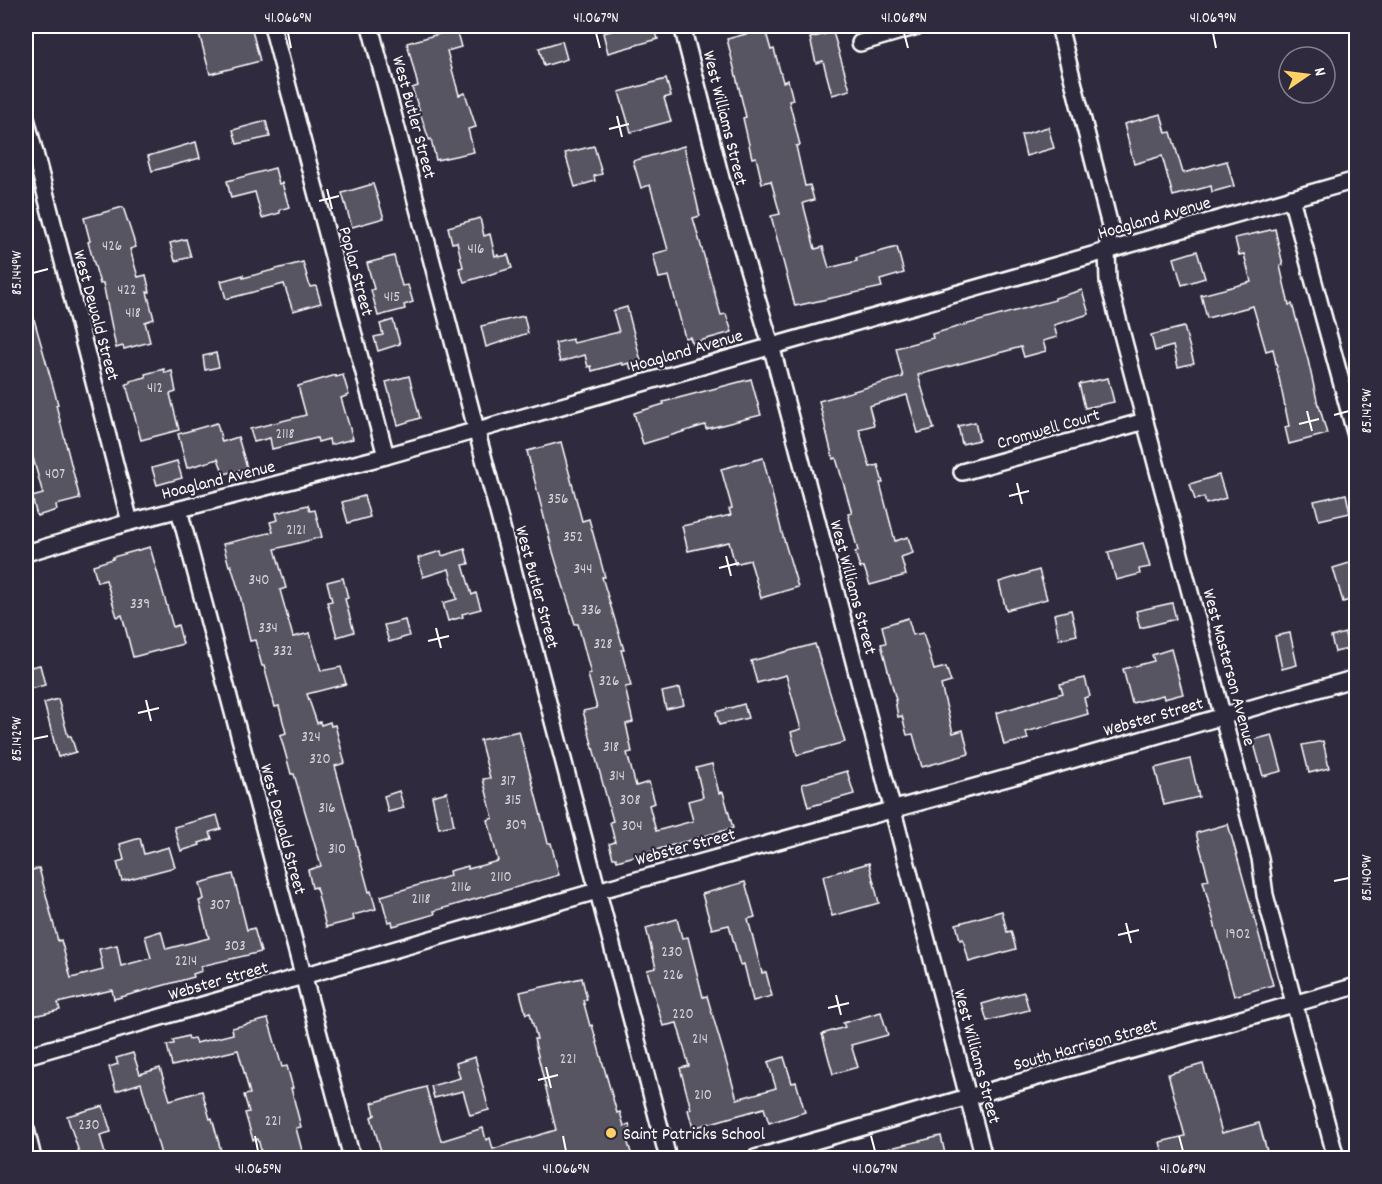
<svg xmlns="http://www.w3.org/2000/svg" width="1382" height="1184" font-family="Dekko,sans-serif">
	<rect width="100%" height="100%" fill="#2f2a3d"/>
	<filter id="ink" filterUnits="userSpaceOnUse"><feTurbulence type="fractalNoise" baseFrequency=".0167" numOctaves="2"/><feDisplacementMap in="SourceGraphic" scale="12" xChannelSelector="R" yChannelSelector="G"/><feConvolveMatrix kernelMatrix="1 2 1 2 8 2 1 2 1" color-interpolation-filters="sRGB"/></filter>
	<g filter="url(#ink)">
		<g fill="#595564" stroke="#fff" stroke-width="1.5">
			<polygon points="197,26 251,26 260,61 210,74"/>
			<polygon points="630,26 654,26 658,39 608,53 603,33"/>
			<polygon points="456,29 461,47 447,51 459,95 465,93 476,127 468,129 474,152 436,160 431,139 429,140 412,88 418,86 407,43"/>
			<polygon points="765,29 771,50 774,49 783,82 788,80 793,100 789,101 800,145 796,146 805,186 810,185 814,200 803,203 815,249 823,247 829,268 857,261 856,258 897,247 904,273 880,280 882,287 795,306 771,216 780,214 771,181 762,183 756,157 752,158 743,118 746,117 727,39"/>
			<polygon points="833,32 850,90 832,95 823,61 816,63 810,38"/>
			<polygon points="562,41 567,59 544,66 539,48"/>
			<polygon points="666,79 671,96 664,98 671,121 631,132 619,92"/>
			<polygon points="1161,114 1166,133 1171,132 1183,173 1227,161 1234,186 1212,192 1211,186 1173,196 1162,156 1134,164 1124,124"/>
			<polygon points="266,121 270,137 237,144 233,130"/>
			<polygon points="1048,127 1054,148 1026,156 1021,135"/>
			<polygon points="196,142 200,158 152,171 148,156"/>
			<polygon points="594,146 602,174 594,176 595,181 575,187 565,153"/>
			<polygon points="684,146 700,216 693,218 721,315 726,314 732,332 692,343 690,337 685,338 669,276 659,278 653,254 668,250 650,185 641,188 633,161"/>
			<polygon points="275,168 279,184 282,183 289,207 280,210 280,213 262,218 255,192 231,198 227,181"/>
			<polygon points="373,184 384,218 352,227 342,193"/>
			<polygon points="123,207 136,247 130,249 138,277 146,275 150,292 147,292 154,319 145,322 150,342 124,349 123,346 116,348 103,283 100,284 88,242 90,241 84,218"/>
			<polygon points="480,218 484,236 490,234 495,256 498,255 499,257 508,255 512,268 464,282 459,268 463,267 457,242 452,243 448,227"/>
			<polygon points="1275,229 1283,265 1280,266 1289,305 1292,304 1308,360 1318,405 1319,405 1327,434 1289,444 1285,427 1289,426 1273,349 1266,351 1253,306 1207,318 1201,295 1251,282 1244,254 1239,255 1235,238"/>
			<polygon points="186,239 191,257 175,261 170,243"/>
			<polygon points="1197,251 1205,278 1182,285 1174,258"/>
			<polygon points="394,256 402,286 408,285 413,302 404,305 405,309 378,316 371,290 374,289 367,263"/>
			<polygon points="303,262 310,287 316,286 321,303 293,311 284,284 226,299 221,281 243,275 243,278"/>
			<polygon points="1082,290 1089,314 1054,325 1057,337 1043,341 1046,351 1024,357 1021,347 918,375 934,429 918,433 907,395 869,406 874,425 859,429 870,467 878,465 883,483 880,483 895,541 908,537 913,553 901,557 906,575 870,585 864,567 860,568 855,552 858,551 848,514 852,513 836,458 833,459 819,401 903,377 896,348 933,338 932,334 1055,300 1055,298"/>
			<polygon points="30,305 58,404 56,405 80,499 56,505 57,510 37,516 32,497 43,494 30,447 26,448 26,306"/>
			<polygon points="627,307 642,365 631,369 629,363 623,365 622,363 592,371 591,366 588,367 585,355 560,362 555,343 572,339 574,343 619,332 613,311"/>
			<polygon points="524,316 528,333 486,347 481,326"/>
			<polygon points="393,320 400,344 378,351 374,337 383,335 380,324"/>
			<polygon points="1184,327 1194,363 1178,367 1173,346 1155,351 1151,335"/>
			<polygon points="216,353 219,367 205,370 203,356"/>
			<polygon points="164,369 165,373 172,371 176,392 170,394 179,430 141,440 126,384 130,383 130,381 146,377 145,374"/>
			<polygon points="336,375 336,377 343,375 349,395 341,398 353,439 330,445 329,439 318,442 317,438 272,449 270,438 254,442 250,429 306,415 298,386"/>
			<polygon points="409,376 420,418 398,425 386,382"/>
			<polygon points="1108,378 1114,402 1085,408 1079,384"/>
			<polygon points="751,379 761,415 706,429 705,425 643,444 634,413 664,404 663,402"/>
			<polygon points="975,422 979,440 962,444 958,426"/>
			<polygon points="217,423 222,442 238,437 247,468 224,474 218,459 187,468 178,434"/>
			<polygon points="561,442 582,521 589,519 605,577 602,577 624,650 621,650 631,686 625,687 633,722 626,724 632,752 627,753 636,786 649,782 655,803 649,805 656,831 693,821 688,801 703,797 696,768 712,764 719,793 723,792 733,828 617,861 616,858 613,858 609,844 615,842 610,822 613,821 583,711 597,708 588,675 591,674 578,624 575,624 553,552 527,451"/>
			<polygon points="763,458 782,533 798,587 761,598 750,560 735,564 729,542 688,551 682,526 731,515 729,509 732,508 721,469"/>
			<polygon points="177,461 182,478 157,485 152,468"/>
			<polygon points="1219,475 1226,498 1206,504 1204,497 1195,500 1190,484"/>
			<polygon points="1346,494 1350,513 1319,520 1314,501"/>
			<polygon points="364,496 370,517 348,523 342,502"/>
			<polygon points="308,505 310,511 315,510 322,537 275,549 286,588 280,590 293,637 310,633 321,671 341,667 346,684 307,694 317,723 320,722 321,725 330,722 331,726 335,725 345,763 335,766 369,892 371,891 376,909 353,915 354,920 326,927 316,887 312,888 308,870 321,866 294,774 291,774 285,752 280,735 286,733 279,706 275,707 264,666 262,666 255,640 250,641 240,595 231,565 229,566 223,544 273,532 270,522 278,520 276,513"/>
			<polygon points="1143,543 1150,567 1139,569 1140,574 1116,580 1108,552"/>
			<polygon points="150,547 173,627 178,625 183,644 133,657 122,615 117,617 106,580 97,582 93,565 113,559 113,557"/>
			<polygon points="465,549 469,564 463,565 472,595 476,593 481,609 462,614 463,617 448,621 443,603 457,599 449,569 423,577 418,558 441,551 442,556"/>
			<polygon points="1356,561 1356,598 1343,602 1333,568"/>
			<polygon points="1039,570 1047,599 1006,610 999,582"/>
			<polygon points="343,578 348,598 345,599 354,632 337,637 327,602 332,601 327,582"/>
			<polygon points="1172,603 1176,619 1140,628 1136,611"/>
			<polygon points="1071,610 1077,635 1059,639 1054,614"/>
			<polygon points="908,618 913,635 923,633 934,670 946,667 951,682 941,685 953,733 963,730 969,754 922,767 913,734 907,735 902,716 898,717 895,700 896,700 881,644 886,643 882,626"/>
			<polygon points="405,620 409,636 389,642 384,625"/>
			<polygon points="1290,633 1297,665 1282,669 1275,636"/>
			<polygon points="1345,633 1348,649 1335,652 1331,637"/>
			<polygon points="815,644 845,742 797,755 791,732 801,729 786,675 757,683 751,661"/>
			<polygon points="1171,649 1183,694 1164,699 1163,695 1132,703 1123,669 1154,661 1152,655"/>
			<polygon points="40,665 45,685 26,690 26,668"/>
			<polygon points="1085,678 1090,696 1084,698 1088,714 1026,732 1028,739 1004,745 996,713 1063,693 1060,684"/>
			<polygon points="680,688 684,705 666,709 662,692"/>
			<polygon points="58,699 68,736 71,736 76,752 58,757 44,703"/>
			<polygon points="744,704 748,718 719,725 716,712"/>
			<polygon points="519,731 548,843 551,843 559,875 434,911 435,914 393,926 392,921 388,922 381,896 450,876 449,871 468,866 468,869 498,861 488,820 493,818 483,779 490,778 480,740"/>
			<polygon points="1272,735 1282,771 1263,776 1253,740"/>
			<polygon points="1323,741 1329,768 1309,773 1302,745"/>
			<polygon points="1190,759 1199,797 1164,805 1155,768"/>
			<polygon points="847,771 854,794 808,807 802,784"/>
			<polygon points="399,791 404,808 388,812 384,796"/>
			<polygon points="447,792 454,825 439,828 432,796"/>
			<polygon points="217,815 221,829 210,832 212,839 199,843 200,845 181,851 174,827"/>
			<polygon points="1228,824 1273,985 1234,996 1203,881 1209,880 1196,833"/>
			<polygon points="140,838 144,854 169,847 175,867 122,881 117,862 124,860 120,844"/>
			<polygon points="869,863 879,903 832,916 823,876"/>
			<polygon points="39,868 58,941 61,940 71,978 103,970 99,949 117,945 121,966 151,958 145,936 161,931 166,949 209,938 199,901 204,899 200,883 233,874 247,930 254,928 261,952 201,966 202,971 193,974 194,977 114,999 112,990 58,1003 60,1010 29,1017 26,1003 26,872"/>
			<polygon points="745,882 755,917 748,919 762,973 766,972 772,996 753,1001 744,964 740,965 729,925 712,929 702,894"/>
			<polygon points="1002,911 1007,932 1011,931 1016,949 969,962 963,939 960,940 956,924"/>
			<polygon points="677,919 682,938 688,937 703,997 707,996 737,1099 776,1088 768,1062 784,1057 792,1083 796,1082 805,1112 769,1123 764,1108 693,1128 688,1110 691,1109 680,1068 689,1066 677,1023 663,1026 647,970 656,968 646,928"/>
			<polygon points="582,978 587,999 583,1000 590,1026 592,1025 617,1113 620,1112 624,1126 629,1124 633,1138 627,1140 632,1156 621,1158 383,1158 371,1117 375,1115 372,1103 426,1087 441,1141 483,1128 486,1140 490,1138 493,1149 556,1130 534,1039 537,1039 530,1013 526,1014 520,992"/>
			<polygon points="1024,992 1029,1010 987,1021 982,1004"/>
			<polygon points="881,1012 888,1035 851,1045 858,1067 833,1074 822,1034 845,1027 843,1023"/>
			<polygon points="268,1019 282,1067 287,1066 293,1088 291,1088 301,1127 296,1128 304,1158 263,1158 258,1139 253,1140 245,1113 249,1112 244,1095 250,1094 238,1050 172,1066 167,1045 174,1044 173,1040 188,1036 189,1039 194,1038 196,1043 233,1034 232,1028"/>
			<polygon points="133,1053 140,1074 160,1068 170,1100 202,1091 210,1119 212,1118 223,1158 162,1158 141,1083 116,1091 109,1067 118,1064 116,1058"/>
			<polygon points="475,1057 489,1110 470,1115 463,1091 434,1098 431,1086 460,1078 456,1063"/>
			<polygon points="1203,1064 1222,1133 1259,1123 1269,1158 1164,1158 1160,1142 1185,1136 1168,1074"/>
			<polygon points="103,1106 111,1132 100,1135 106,1158 81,1158 67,1116"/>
			<polygon points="941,1136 946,1158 869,1158 869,1153"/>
		</g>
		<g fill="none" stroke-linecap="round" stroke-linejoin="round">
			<defs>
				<g id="minor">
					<polyline points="272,26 386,456"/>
					<polyline points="370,26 668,1158"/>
					<polyline points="682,26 722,182 771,345 984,1158"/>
					<polyline points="1059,26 1110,226 1107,251 1108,281 1260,858 1265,895 1336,1158"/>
					<polyline points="860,43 918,26"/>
					<polyline points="26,118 130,522"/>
					<polyline points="1291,198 1356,436"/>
					<polyline points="962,472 1145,421"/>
					<polyline points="179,510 352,1158"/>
					<polyline points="26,553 130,522 386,456 1356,180"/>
					<polyline points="26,1056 597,891 1040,769 1356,678"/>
					<polyline points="26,1129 33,1158"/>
					<polyline points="755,1158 1356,986"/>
				</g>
			</defs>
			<use href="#minor" stroke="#fff" stroke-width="20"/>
			<use href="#minor" stroke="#2f2a3d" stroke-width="15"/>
		</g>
	</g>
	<path fill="none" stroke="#fff" stroke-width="2" d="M 288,33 L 291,48M 596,33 L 600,48M 904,33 L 908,48M 1213,33 L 1216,48M 617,116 L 622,137M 609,129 L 629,124M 327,189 L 332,209M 319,201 L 339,196M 33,273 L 48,269M 1307,411 L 1312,431M 1334,415 L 1349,411M 1299,424 L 1319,419M 1017,483 L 1022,504M 1009,496 L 1029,491M 726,556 L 731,576M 719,568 L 739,563M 436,628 L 441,648M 428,641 L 449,636M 146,700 L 151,721M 138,713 L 159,708M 33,739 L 48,736M 1334,881 L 1349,878M 1126,923 L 1131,943M 1118,935 L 1139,930M 836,995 L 841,1015M 828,1008 L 849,1003M 546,1067 L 551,1088M 538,1080 L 558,1075M 255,1136 L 258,1151M 563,1136 L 566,1151M 871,1136 L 875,1151M 1179,1136 L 1183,1151"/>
	<circle fill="#ffd166" stroke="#2f2a3d" stroke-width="2" cx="611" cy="1133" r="6"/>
	<g text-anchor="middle" stroke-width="4.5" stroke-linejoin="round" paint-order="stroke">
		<g font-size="15" fill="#d6d4d8">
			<text x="112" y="250">426</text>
			<text x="476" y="253">416</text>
			<text x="127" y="294">422</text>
			<text x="392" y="301">415</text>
			<text x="133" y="317">418</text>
			<text x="155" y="392">412</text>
			<text x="285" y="438">2118</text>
			<text x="55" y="478">407</text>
			<text x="558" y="503">356</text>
			<text x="296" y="534">2121</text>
			<text x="573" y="541">352</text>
			<text x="583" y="573">344</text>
			<text x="259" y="584">340</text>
			<text x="140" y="608">339</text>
			<text x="591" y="614">336</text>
			<text x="268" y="632">334</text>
			<text x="603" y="648">328</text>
			<text x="283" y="655">332</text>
			<text x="609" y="685">326</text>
			<text x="311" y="741">324</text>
			<text x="611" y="751">318</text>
			<text x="320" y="763">320</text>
			<text x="617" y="780">314</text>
			<text x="508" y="785">317</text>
			<text x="513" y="804">315</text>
			<text x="630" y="804">308</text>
			<text x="327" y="812">316</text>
			<text x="516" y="829">309</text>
			<text x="632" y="830">304</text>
			<text x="337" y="853">310</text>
			<text x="501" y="881">2110</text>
			<text x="461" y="891">2116</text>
			<text x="421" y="903">2118</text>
			<text x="220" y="909">307</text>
			<text x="1238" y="938">1902</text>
			<text x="235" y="950">303</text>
			<text x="672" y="956">230</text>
			<text x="186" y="965">2214</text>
			<text x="673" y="979">226</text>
			<text x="683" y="1018">220</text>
			<text x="700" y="1043">214</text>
			<text x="568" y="1063">221</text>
			<text x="703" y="1099">210</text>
			<text x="273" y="1125">221</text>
			<text x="89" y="1129">230</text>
		</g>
		<g font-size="18" fill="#fff" stroke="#2f2a3d">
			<text transform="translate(415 117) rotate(75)" y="6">West Butler Street</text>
			<text transform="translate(726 118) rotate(76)" y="6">West Williams Street</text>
			<text transform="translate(1154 217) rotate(-16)" y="6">Hoagland Avenue</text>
			<text transform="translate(357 271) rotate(75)" y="6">Poplar Street</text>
			<text transform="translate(97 315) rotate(75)" y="6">West Dewald Street</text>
			<text transform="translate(686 350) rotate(-16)" y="6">Hoagland Avenue</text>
			<text transform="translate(1048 428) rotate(-16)" y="6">Cromwell Court</text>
			<text transform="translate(218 479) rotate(-14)" y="6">Hoagland Avenue</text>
			<text transform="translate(538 587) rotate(75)" y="6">West Butler Street</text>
			<text transform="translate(854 587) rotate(75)" y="6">West Williams Street</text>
			<text transform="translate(1230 667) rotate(75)" y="6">West Masterson Avenue</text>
			<text transform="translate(1153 716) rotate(-16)" y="6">Webster Street</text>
			<text transform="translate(284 829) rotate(75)" y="6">West Dewald Street</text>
			<text transform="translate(685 846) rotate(-15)" y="6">Webster Street</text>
			<text transform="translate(218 980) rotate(-16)" y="6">Webster Street</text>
			<text transform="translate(1085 1044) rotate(-16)" y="6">South Harrison Street</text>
			<text transform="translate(978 1056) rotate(75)" y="6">West Williams Street</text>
		</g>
		<g font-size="18" fill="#fff" stroke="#2f2a3d" text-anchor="start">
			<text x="623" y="1139">Saint Patricks School</text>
		</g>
	</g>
	<rect width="1382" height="1184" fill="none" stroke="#2f2a3d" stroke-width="66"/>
	<g transform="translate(1307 75) rotate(76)"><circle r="28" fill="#2f2a3d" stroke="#827f8b" stroke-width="1.5"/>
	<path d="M0-4.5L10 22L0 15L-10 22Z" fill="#ffd166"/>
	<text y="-9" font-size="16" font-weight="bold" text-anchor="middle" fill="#ffffff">N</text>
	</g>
	<rect x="33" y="33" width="1316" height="1118" fill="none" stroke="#fff" stroke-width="2"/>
	<g font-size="15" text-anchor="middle" fill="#fff">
		<text x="288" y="22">41.066°N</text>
		<text x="596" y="22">41.067°N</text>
		<text x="904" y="22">41.068°N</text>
		<text x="1213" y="22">41.069°N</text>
		<text transform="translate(16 273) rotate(-90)" y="5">85.144°W</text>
		<text transform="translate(1366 411) rotate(-90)" y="5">85.142°W</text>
		<text transform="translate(16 739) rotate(-90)" y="5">85.142°W</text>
		<text transform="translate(1366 878) rotate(-90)" y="5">85.140°W</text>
		<text x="258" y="1173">41.065°N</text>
		<text x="566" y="1173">41.066°N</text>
		<text x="875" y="1173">41.067°N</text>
		<text x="1183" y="1173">41.068°N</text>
	</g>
</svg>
